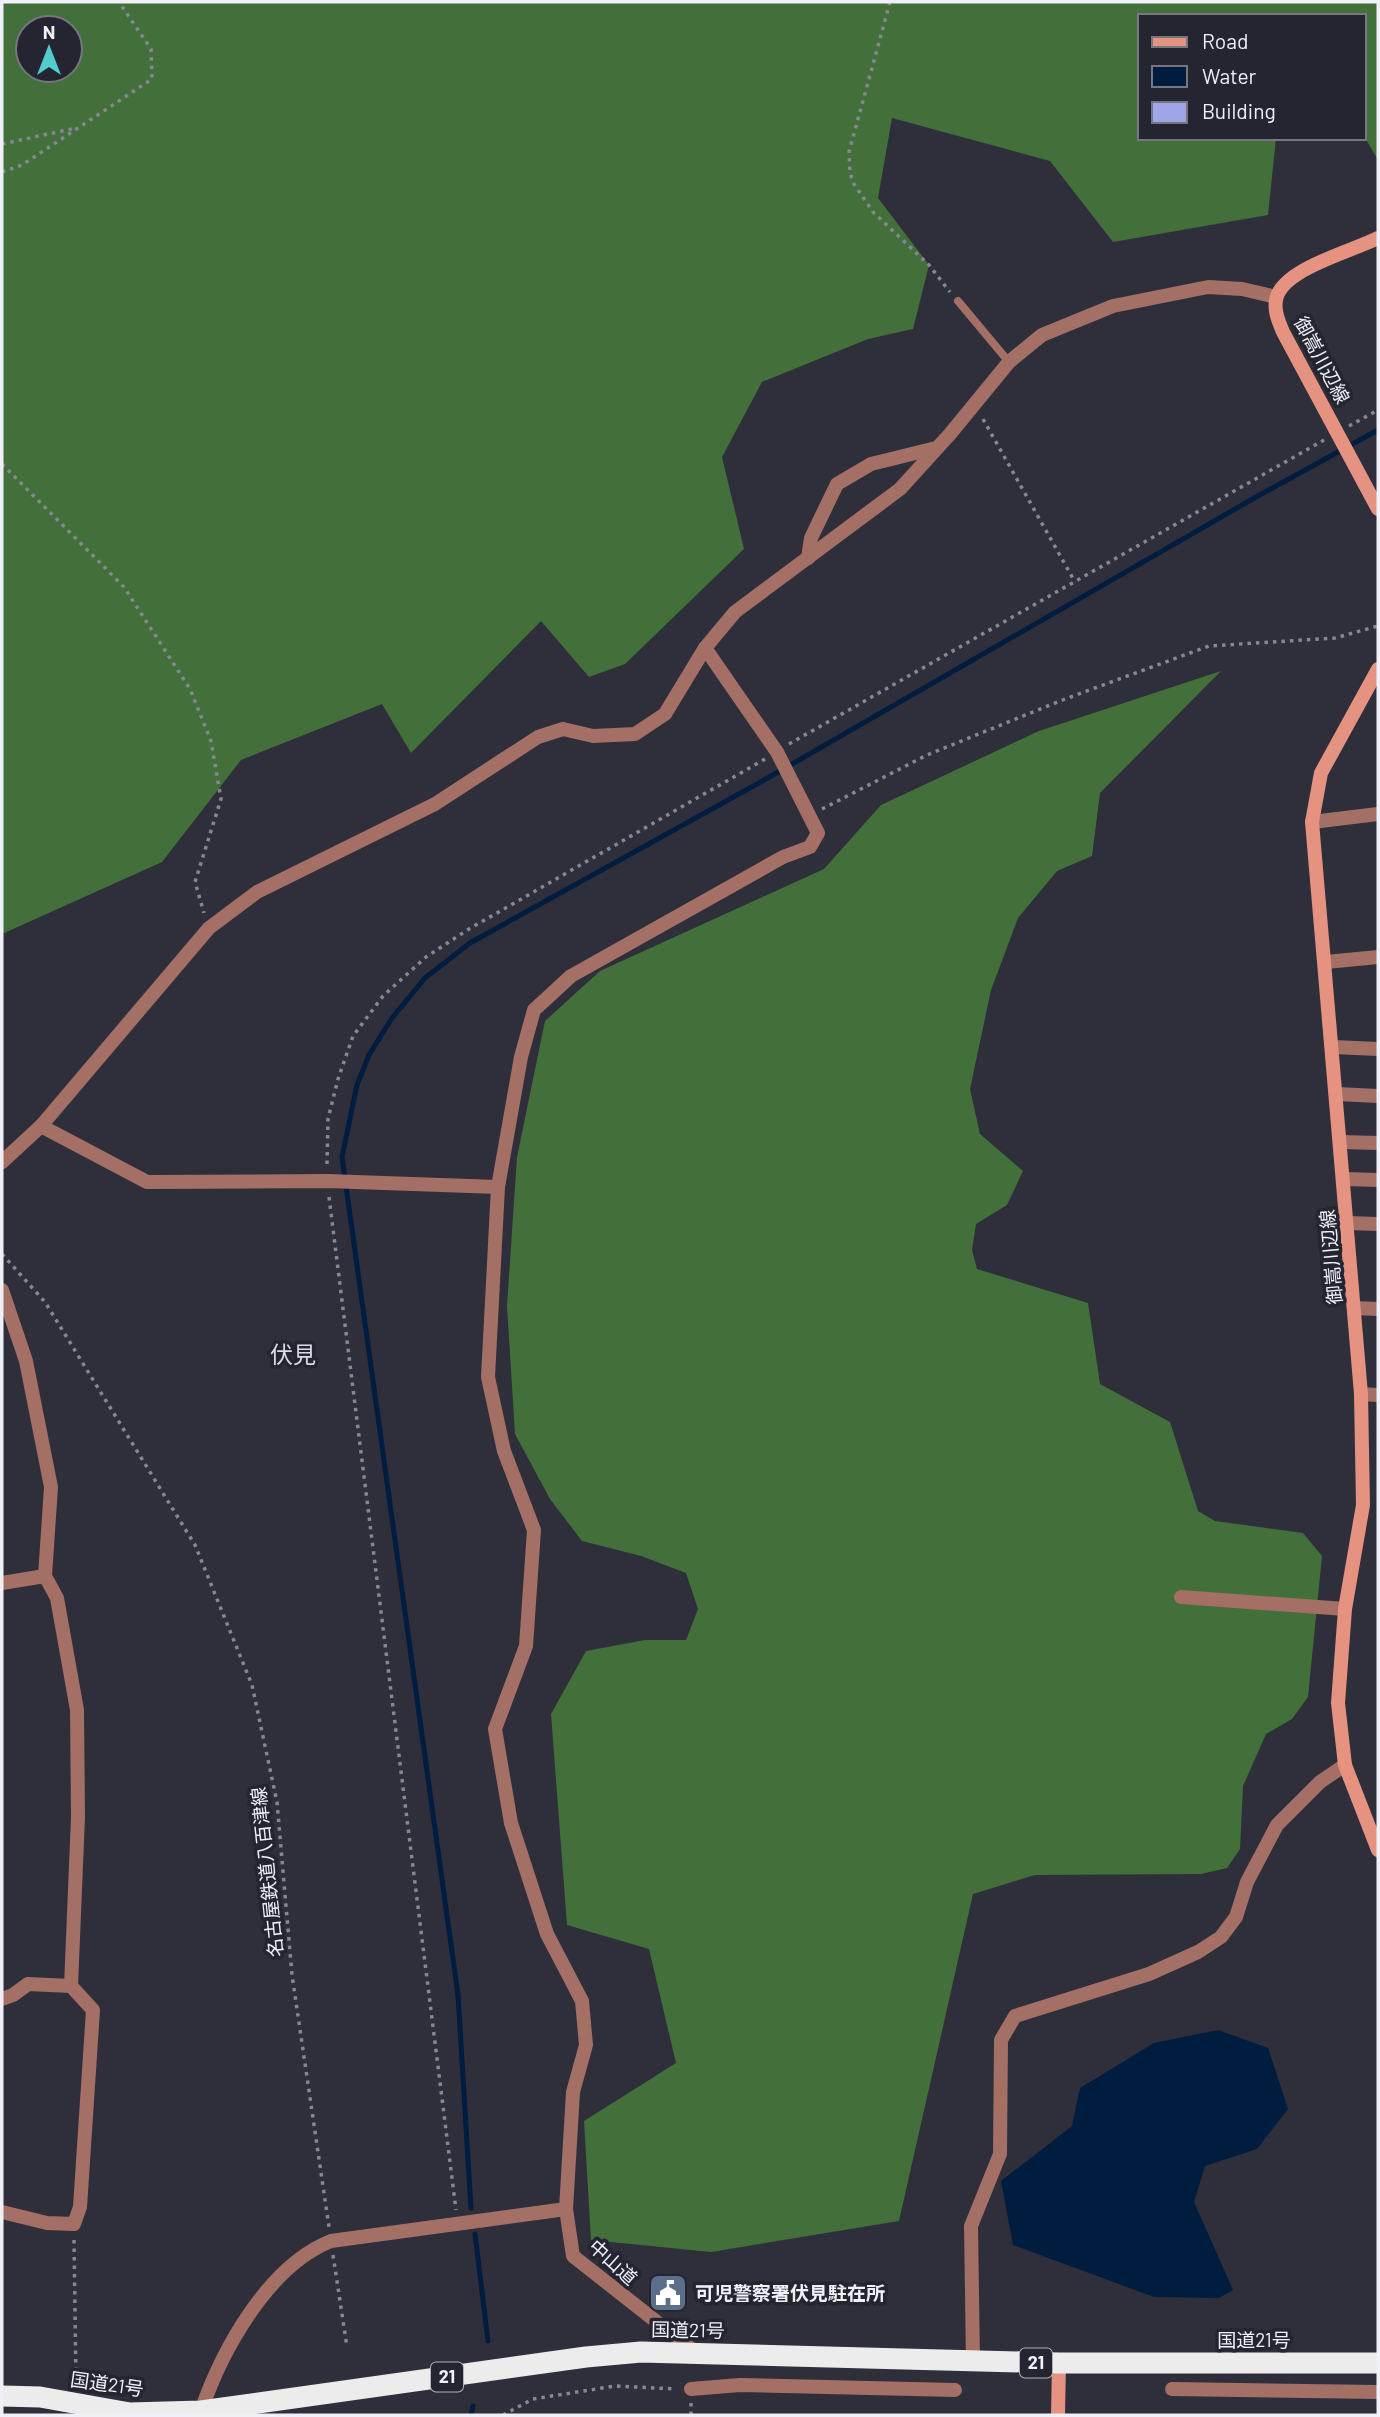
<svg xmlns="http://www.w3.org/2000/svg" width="1380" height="2417" font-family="Barlow,'Noto Sans JP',sans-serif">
	<defs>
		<filter id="shadow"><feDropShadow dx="6" dy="6" stdDeviation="0" flood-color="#0009"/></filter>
	</defs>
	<rect width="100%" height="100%" fill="#2e2f3a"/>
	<g fill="#436f3b" fill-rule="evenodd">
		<path d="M 2,2 L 1378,2 L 1378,160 L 1364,136 L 1364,16 L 1140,16 L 1140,138 L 1276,138 L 1268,215 L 1113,242 L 1050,161 L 892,118 L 878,198 L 929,265 L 913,329 L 868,339 L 762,382 L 722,457 L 744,549 L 625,664 L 589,677 L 541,621 L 411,753 L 382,704 L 241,760 L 162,862 L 2,934 ZM 28,28 L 70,28 L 70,70 L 28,70 Z"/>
		<polygon points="1221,671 1100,793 1092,856 1057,871 1018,918 991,990 970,1089 980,1134 1023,1171 1007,1205 976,1224 972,1250 977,1269 1088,1303 1100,1384 1170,1422 1198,1511 1215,1521 1303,1533 1322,1556 1308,1697 1292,1719 1266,1734 1243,1786 1240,1849 1227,1868 1201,1874 1035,1875 973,1894 899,2221 711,2252 591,2240 584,2121 676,2063 649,1949 567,1925 551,1714 586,1651 645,1640 686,1640 698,1609 686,1573 641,1556 582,1541 550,1499 515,1434 507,1306 517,1157 545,1021 600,971 824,869 881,805 1039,731"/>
	</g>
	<polygon fill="#001c3f" points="1218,2030 1268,2048 1288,2109 1257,2149 1205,2166 1194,2202 1233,2290 1219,2298 1154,2297 1013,2245 1001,2181 1072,2126 1080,2088 1154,2043"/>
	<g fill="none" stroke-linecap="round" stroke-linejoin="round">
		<g stroke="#001c3f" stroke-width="5">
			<polyline points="471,2208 458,1995 342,1157 357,1085 369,1055 392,1018 425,978 470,943 766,779 1256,497 1378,430"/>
			<polyline points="475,2234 488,2341"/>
			<polyline points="471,2415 473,2406"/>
		</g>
	</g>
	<rect fill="#9fa5e7" filter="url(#shadow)" x="654" y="2276" width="28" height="26"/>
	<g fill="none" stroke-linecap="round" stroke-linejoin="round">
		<g stroke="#868791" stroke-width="3.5" stroke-dasharray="3.5 5" stroke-linecap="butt">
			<polyline points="890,2 849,152 850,173 854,184 873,212 929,265 950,292"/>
			<polyline points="2,144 76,128"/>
			<polyline points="2,172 22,165 152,79 151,49 119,2"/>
			<polyline points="983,419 1075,582"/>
			<polyline points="1349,426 1378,410"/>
			<polyline points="2,464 124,587 190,689 211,741 221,799 195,882 204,913"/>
			<polyline points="789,744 1324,440"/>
			<polyline points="822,809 927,755 1065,699 1209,646 1335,638 1378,626"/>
			<polyline points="327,1164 328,1119 338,1079 353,1036 383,996 426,957 469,929 765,759"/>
			<polyline points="329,1197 456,2210"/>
			<polyline points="2,1254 45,1302 195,1545 252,1685 277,1802 292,1975 329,2227"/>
			<polyline points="74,2240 76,2383"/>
			<polyline points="333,2255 347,2347"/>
			<polyline points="503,2415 533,2399 615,2386 676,2389"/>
			<polyline points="691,2415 691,2403"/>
		</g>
		<polyline stroke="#a46f64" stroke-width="8" points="958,301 1009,362"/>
		<g stroke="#a46f64" stroke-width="14">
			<polyline points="808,558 811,538 837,484 871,464 936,448"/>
			<polyline points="1312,822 1378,814"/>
			<polyline points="1326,962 1378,957"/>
			<polyline points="1333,1047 1378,1049"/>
			<polyline points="1337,1094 1378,1096"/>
			<polyline points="41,1126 147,1182 327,1181 498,1187"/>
			<polyline points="1341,1142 1378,1143"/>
			<polyline points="2,1162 41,1126 209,928 257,892 435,804 538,737 563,729 593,736 635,734 665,714 705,648 735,612 900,489 950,434 1009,362 1042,335 1113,306 1208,287 1242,289 1276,297"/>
			<polyline points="1344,1179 1378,1180"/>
			<polyline points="1347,1223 1378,1224"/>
			<polyline points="2,1290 26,1361 51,1487 45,1576 57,1598 77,1710 78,1817 71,1986 93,2010 80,2207 74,2224 47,2223 2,2212"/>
			<polyline points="1354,1308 1378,1309"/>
			<polyline points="1361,1394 1378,1395"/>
			<polyline points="2,1583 45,1576"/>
			<polyline points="1181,1597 1345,1609"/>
			<polyline points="2,1999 13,1995 28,1984 71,1986"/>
			<polyline points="695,2352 573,2256 566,2209 573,2092 586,2045 582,2001 547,1934 511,1823 495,1729 526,1646 534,1530 504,1451 488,1377 498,1187 521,1057 534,1010 571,976 783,857 810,847 818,833 777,752 705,648"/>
			<polyline points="973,2362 971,2226 1000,2154 1001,2040 1015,2016 1149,1974 1198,1952 1221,1937 1236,1917 1247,1882 1277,1825 1320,1782 1345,1765"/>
			<polyline points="691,2389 740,2385 955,2390"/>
			<polyline points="1172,2389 1378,2392"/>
			<path d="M 201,2411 C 222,2350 268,2266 331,2241 L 566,2209"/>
		</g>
		<g stroke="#e59280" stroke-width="14">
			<path d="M 1378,238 C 1353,251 1281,269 1276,300 C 1274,312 1279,322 1283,332 L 1378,509"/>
			<polyline points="1378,669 1321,773 1312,822 1361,1394 1363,1505 1345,1609 1338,1703 1345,1765 1378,1850"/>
			<polyline points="1058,2415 1059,2363"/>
		</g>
		<polyline stroke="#ececec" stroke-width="21" points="2,2396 40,2397 130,2413 201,2411 586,2357 641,2352 1059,2363 1378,2363"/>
	</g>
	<defs>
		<symbol id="civic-square" viewBox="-11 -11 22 22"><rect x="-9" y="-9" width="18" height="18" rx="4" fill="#5c6f8a" stroke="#242530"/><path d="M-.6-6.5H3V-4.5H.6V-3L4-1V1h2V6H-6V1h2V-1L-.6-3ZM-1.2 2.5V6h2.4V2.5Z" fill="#fff"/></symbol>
	</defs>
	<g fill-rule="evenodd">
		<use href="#civic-square" x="646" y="2271" width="44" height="44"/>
	</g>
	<g text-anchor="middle" stroke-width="7" stroke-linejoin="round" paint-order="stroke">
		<g fill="#242530" stroke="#b2b3bc" stroke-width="2">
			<rect x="1020" y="2348.5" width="32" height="29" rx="5"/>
			<rect x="431" y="2362.5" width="32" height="29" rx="5"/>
		</g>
		<g font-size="18" font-weight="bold" fill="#eff0f8">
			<text x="1036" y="2369">21</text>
			<text x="447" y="2383">21</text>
		</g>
		<g font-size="19" fill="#eff0f8" stroke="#242530">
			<text transform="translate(1322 360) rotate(62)" y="7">御嵩川辺線</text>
			<text transform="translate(1331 1257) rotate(-95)" y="7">御嵩川辺線</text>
			<text transform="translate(267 1872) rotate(-96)" y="7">名古屋鉄道八百津線</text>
			<text transform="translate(613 2262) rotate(42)" y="7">中山道</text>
			<text transform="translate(688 2330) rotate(1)" y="7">国道21号</text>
			<text x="1254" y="2347">国道21号</text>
			<text transform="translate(107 2384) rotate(8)" y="7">国道21号</text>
		</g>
		<g font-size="19" font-weight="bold" fill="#eff0f8" stroke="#242530" text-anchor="start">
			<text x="695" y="2300">可児警察署伏見駐在所</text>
		</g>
		<g font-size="23" fill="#d9dbe9" stroke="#242530">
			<text x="293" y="1363">伏見</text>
		</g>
	</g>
	<rect width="1380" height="2417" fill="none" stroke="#eff0f8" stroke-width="7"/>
	<rect x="1138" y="14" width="228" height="126" fill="#242530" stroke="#757680" stroke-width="2"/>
	<rect x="1152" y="37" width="35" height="10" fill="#e59280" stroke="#757680" stroke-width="2"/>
	<text x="1202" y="49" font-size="21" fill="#eff0f8">Road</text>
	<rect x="1152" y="66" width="35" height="21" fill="#001c3f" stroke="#757680" stroke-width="2"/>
	<text x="1202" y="84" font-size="21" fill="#eff0f8">Water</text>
	<rect x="1152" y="102" width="35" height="21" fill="#9fa5e7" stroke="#757680" stroke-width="2"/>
	<text x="1202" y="119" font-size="21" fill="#eff0f8">Building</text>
	<g transform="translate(49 49)"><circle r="33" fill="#242530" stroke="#757680" stroke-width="2"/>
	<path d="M0-5L12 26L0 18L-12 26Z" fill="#52cdce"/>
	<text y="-10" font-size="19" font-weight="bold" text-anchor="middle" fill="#eff0f8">N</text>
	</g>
</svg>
